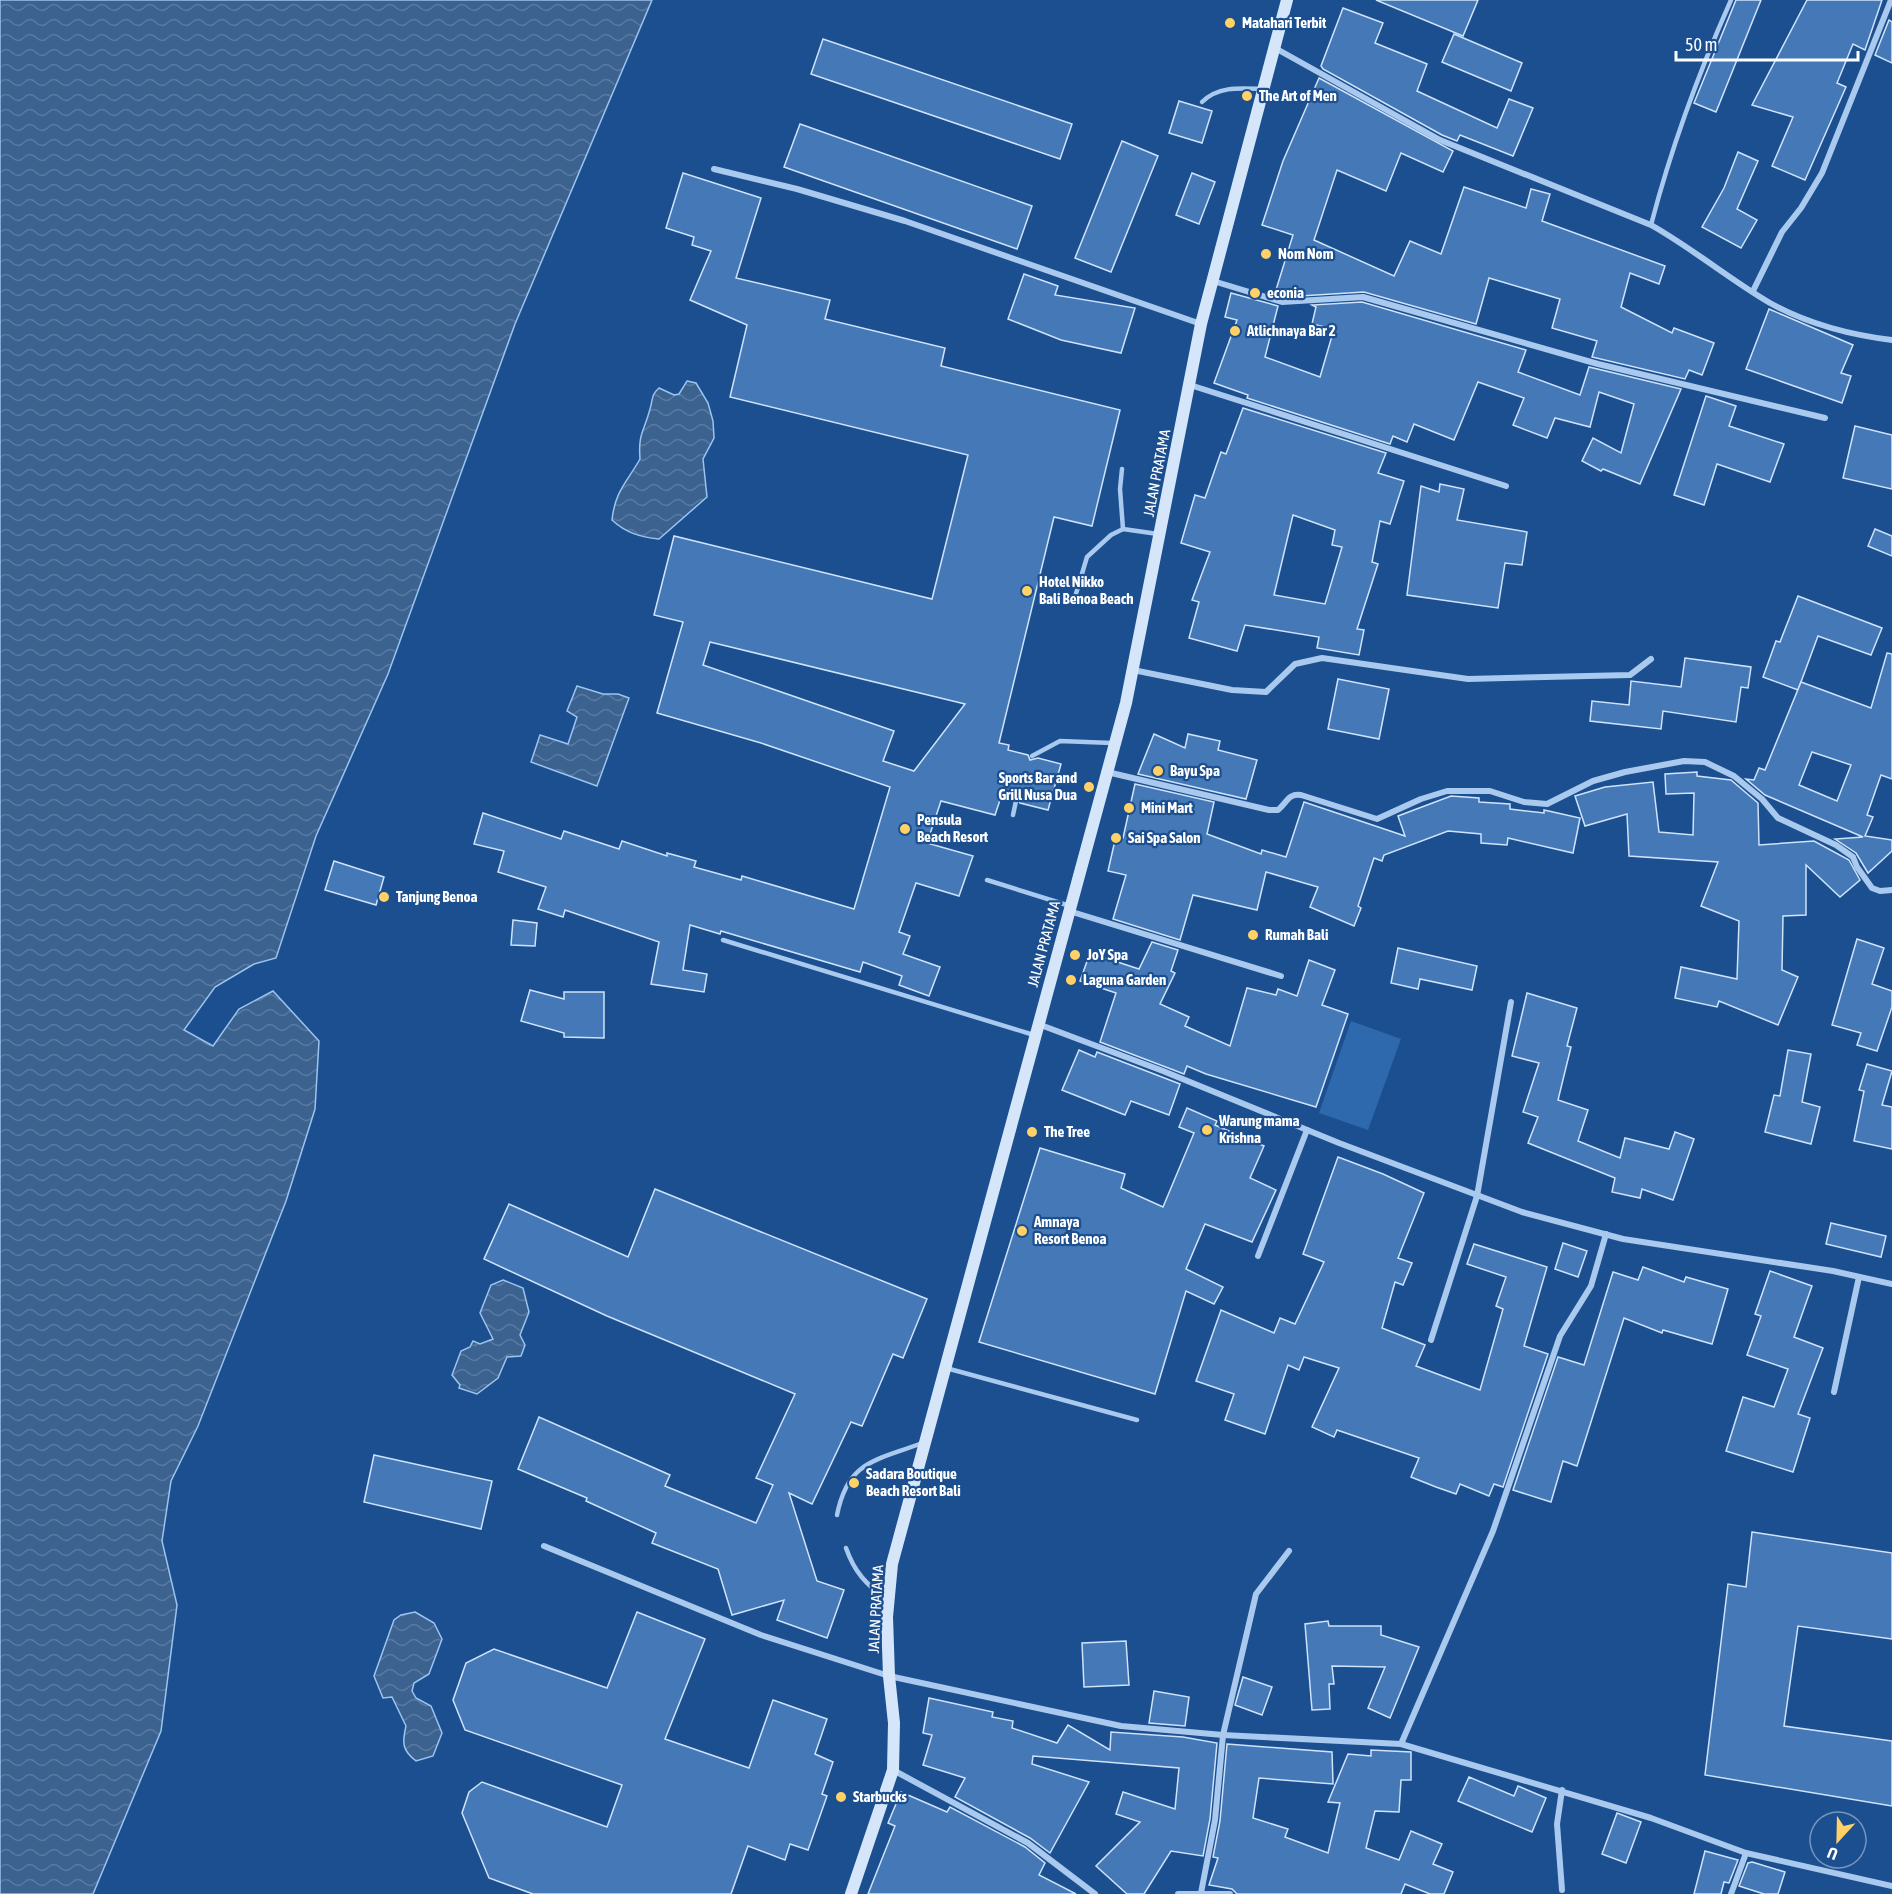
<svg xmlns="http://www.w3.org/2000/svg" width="1892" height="1894" font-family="'Asap Condensed',sans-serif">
	<defs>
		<pattern id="water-waves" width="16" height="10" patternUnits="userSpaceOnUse" patternTransform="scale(1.5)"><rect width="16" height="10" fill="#3c6290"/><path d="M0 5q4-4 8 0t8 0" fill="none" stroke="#597aa1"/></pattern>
	</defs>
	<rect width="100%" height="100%" fill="#1b4f8f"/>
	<polygon fill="#2e69ad" points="1351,1021 1401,1039 1368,1130 1319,1113"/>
	<g fill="url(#water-waves)" stroke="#9cc4f0" stroke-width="1.5">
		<polygon points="0,0 652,0 515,324 388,674 316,836 276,958 254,964 215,987 184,1030 213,1046 239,1009 273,991 319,1041 315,1109 286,1201 198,1426 171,1481 162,1541 177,1605 161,1731 93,1894 0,1894"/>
		<path d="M 687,381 L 696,383 L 708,403 L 713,421 L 714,438 L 703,459 L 707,497 L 659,539 C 640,537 626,533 612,520 C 615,491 627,482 640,459 C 638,433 644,432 650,409 C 653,399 651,395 659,388 L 674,395 L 679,394 Z"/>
		<polygon points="577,686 603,694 618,694 629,698 597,786 531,762 540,735 568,744 577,717 567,711"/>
		<polygon points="503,1280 523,1288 529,1312 520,1335 525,1345 521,1356 507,1357 498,1378 477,1394 459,1388 460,1385 452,1375 461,1351 470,1347 473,1341 480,1344 493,1339 480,1313 491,1285"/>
		<path d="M 415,1612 L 434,1623 L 442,1639 L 429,1674 L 414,1683 L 412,1691 L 416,1698 L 431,1706 L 442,1733 L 433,1756 L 416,1761 C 402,1750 402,1743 406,1726 L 392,1697 L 383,1698 L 374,1676 L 394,1620 L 401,1615 Z"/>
	</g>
	<g fill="#4478b7" stroke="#cfe3fa" stroke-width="1.5" fill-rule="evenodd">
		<polygon points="1376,0 1478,0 1463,36"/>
		<polygon points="1736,0 1761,0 1716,112 1694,103"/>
		<polygon points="1807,0 1882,0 1865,50 1853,44 1837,83 1846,87 1805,180 1772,166 1793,117 1752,105"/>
		<polygon points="1343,8 1383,23 1375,43 1427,64 1417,91 1497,128 1509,99 1533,108 1513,156 1460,135 1457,141 1442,135 1323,69 1321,66"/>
		<polygon points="1889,20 1892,22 1892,63 1875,55"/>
		<polygon points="1454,34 1522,63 1511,91 1442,62"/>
		<polygon points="823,39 1072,124 1060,159 811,74"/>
		<polygon points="1319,78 1453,151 1443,172 1401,153 1386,191 1337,170 1314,240 1394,276 1410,241 1441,254 1464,187 1526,208 1531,189 1550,194 1542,221 1665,266 1659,284 1630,273 1621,307 1672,333 1674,328 1714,343 1702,375 1689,370 1685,379 1592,357 1597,341 1552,328 1560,299 1489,278 1476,324 1364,292 1284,297 1275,293 1293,235 1262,225 1283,161"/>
		<polygon points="1179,101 1212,111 1202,143 1169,133"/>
		<polygon points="800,124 1032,206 1017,249 784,167"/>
		<polygon points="1122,141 1158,156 1111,272 1075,258"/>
		<polygon points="1738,152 1758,161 1737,209 1757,220 1741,248 1702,227 1724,188"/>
		<path d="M 683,173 L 761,198 L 736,278 L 830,300 L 825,319 L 945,348 L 941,366 L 1120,410 L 1092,526 L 1054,517 L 999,743 L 1009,745 L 1008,750 L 1028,755 L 1030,760 L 1038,758 L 1061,764 L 1048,810 L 1020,803 L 1016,797 L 1012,800 L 1001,797 L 995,815 L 941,801 L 927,843 L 973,856 L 959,896 L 916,883 L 899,932 L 910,936 L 903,954 L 940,967 L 929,996 L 899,985 L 902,976 L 863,962 L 860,972 L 721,931 L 720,934 L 690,925 L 683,970 L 707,974 L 704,992 L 651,984 L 659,942 L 565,910 L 563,917 L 538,909 L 546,887 L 498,872 L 504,851 L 474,844 L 483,813 L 561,839 L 564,831 L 619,849 L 622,841 L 667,856 L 667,853 L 696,861 L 694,867 L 741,880 L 742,876 L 854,909 L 890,787 L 761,743 L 657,713 L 683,622 L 654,615 L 674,536 L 932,599 L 968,455 L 730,397 L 747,325 L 690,300 L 711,251 L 692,245 L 694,237 L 666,228 ZM 710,642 L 965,704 L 914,771 L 883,761 L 894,731 L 703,665 Z"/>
		<polygon points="1192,173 1215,182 1199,224 1176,215"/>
		<polygon points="1024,274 1058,286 1055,295 1135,308 1121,353 1061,340 1008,319"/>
		<polygon points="1231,293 1278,306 1265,357 1320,377 1334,329 1312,324 1316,307 1312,305 1362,302 1526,350 1518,372 1580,395 1589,367 1681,389 1640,484 1603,469 1601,471 1582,461 1593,438 1621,453 1634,404 1599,392 1590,427 1555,418 1547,438 1513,425 1524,398 1478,382 1454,440 1414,424 1407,442 1393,436 1390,444 1247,398 1248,395 1214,383 1237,320 1225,317"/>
		<polygon points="1769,309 1853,345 1841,373 1851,376 1842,403 1746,369"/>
		<polygon points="1706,396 1736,406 1729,426 1784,444 1770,482 1717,464 1704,505 1674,495"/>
		<path d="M 1243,408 L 1386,453 L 1378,473 L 1404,481 L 1390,524 L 1380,521 L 1372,562 L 1378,564 L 1357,629 L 1364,630 L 1359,655 L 1317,648 L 1319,637 L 1245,625 L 1237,651 L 1189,638 L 1199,602 L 1192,600 L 1210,552 L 1181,543 L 1195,495 L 1205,498 L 1221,452 L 1226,454 ZM 1293,515 L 1335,530 L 1332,545 L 1342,547 L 1325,604 L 1274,595 Z"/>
		<polygon points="1855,426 1892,435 1892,489 1843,478"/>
		<polygon points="1440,484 1464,489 1457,520 1527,532 1522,565 1505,563 1498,608 1407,595 1421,486 1439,492"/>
		<polygon points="1875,529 1892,536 1892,556 1868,546"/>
		<polygon points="1798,596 1882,628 1871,655 1818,636 1798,690 1763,677 1776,641 1780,642"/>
		<path d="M 1887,653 L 1892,654 L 1892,779 L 1881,775 L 1867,815 L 1873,817 L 1865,836 L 1892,840 L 1892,851 L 1868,873 L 1856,853 L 1835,839 L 1863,837 L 1765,795 L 1746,779 L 1754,780 L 1759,768 L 1765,770 L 1801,682 L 1871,708 ZM 1812,752 L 1851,765 L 1837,801 L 1799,785 Z"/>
		<polygon points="1685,658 1751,667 1748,688 1741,687 1736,722 1663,711 1661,729 1590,721 1592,701 1629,705 1631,681 1681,687"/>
		<polygon points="1338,679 1389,689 1379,739 1328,729"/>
		<polygon points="1154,734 1185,748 1188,734 1220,741 1218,750 1257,760 1246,799 1138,774"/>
		<polygon points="1697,772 1697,776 1731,780 1758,803 1759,845 1814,841 1849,860 1860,880 1840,897 1806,865 1806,915 1783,916 1782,970 1798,977 1778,1025 1719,1001 1717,1007 1675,998 1681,967 1737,979 1739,921 1701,906 1718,862 1629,856 1627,814 1585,826 1575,796 1605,787 1653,782 1659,832 1693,835 1694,793 1666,794 1665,774"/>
		<polygon points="1135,784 1214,802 1207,834 1261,854 1262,850 1286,857 1304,802 1405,836 1398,816 1451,796 1479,798 1479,802 1510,804 1510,809 1544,813 1544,810 1580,818 1573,853 1508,838 1507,845 1481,843 1481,834 1448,831 1384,855 1382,861 1374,858 1358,906 1361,908 1354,926 1310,907 1318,887 1266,872 1257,910 1193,895 1180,940 1113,919 1126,875 1108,871 1116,836 1123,838"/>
		<polygon points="334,861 384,877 376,905 325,890"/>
		<polygon points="513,920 537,923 535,946 511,945"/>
		<polygon points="1857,939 1884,948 1872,984 1892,991 1892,1007 1877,1051 1857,1045 1861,1033 1832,1025"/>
		<polygon points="1152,942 1178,950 1171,971 1175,973 1160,1004 1189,1017 1185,1026 1230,1046 1247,988 1276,995 1278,989 1297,996 1309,960 1335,970 1322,1005 1348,1014 1316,1107 1206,1074 1187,1066 1184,1074 1100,1042 1116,993 1080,981 1090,953 1139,969"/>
		<polygon points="1398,948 1477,966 1472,990 1420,979 1418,989 1391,983"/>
		<polygon points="530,990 564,999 564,992 604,992 604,1038 564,1037 564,1033 521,1021"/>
		<polygon points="1527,993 1577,1008 1567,1046 1571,1047 1558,1100 1588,1110 1578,1141 1620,1158 1625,1138 1669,1149 1675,1132 1694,1139 1673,1200 1642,1189 1640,1198 1612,1192 1615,1178 1528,1143 1538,1117 1523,1112 1539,1063 1512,1056"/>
		<polygon points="1079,1050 1095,1057 1097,1052 1180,1084 1169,1115 1131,1101 1125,1115 1062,1090"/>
		<polygon points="1788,1050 1811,1054 1802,1102 1820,1107 1811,1144 1765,1132 1774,1095 1780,1096"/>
		<polygon points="1867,1064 1892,1071 1882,1105 1892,1107 1892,1149 1854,1141 1864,1091 1859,1090"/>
		<polygon points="1187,1108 1217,1121 1215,1125 1264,1146 1250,1178 1276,1190 1252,1242 1205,1224 1186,1269 1223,1287 1214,1304 1186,1291 1155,1394 979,1342 1040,1148 1125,1174 1121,1188 1163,1207 1194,1133 1179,1127"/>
		<polygon points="1338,1157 1383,1174 1424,1193 1398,1258 1412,1263 1403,1285 1395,1282 1382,1328 1425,1345 1416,1366 1480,1390 1503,1309 1496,1306 1506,1277 1467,1264 1474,1244 1547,1267 1524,1346 1548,1354 1503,1487 1494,1484 1489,1496 1460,1484 1456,1494 1436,1487 1411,1477 1419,1458 1337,1430 1334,1437 1312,1427 1339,1368 1304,1357 1299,1370 1288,1365 1265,1434 1225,1420 1234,1394 1196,1381 1221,1310 1274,1333 1280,1318 1295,1324 1324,1262 1303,1254"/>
		<polygon points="655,1189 927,1299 903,1358 893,1354 862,1426 851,1422 812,1504 789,1493 817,1581 844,1590 827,1638 777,1620 784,1600 732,1615 718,1569 652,1543 656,1533 586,1501 587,1498 518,1469 539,1417 670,1475 665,1486 756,1523 773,1485 756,1478 795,1394 607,1316 484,1259 509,1204 628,1257"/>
		<polygon points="1831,1223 1886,1236 1881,1257 1826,1244"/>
		<polygon points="1563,1243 1587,1251 1578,1277 1555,1269"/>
		<polygon points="1643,1267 1684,1282 1686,1277 1728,1289 1712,1344 1663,1330 1662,1333 1624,1318 1577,1466 1563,1461 1551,1502 1513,1490 1558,1357 1584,1365 1613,1272 1638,1280"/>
		<polygon points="1770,1271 1812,1286 1794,1337 1823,1348 1798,1414 1810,1418 1793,1472 1726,1451 1743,1397 1774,1407 1788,1369 1747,1355 1761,1316 1755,1314"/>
		<polygon points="374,1455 492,1481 481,1529 364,1502"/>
		<polygon points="1752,1532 1892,1553 1892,1639 1798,1626 1784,1726 1892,1741 1892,1806 1705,1775 1728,1584 1746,1587"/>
		<polygon points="637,1612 705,1639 665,1739 749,1768 773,1700 827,1719 815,1754 833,1762 822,1794 827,1796 808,1850 790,1844 785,1860 748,1846 731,1894 533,1894 489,1878 462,1813 469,1792 482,1782 607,1827 622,1785 465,1730 453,1700 466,1663 494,1649 607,1688"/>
		<polygon points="1328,1621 1329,1626 1381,1626 1381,1635 1419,1647 1390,1718 1368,1708 1385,1667 1332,1666 1334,1684 1329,1684 1330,1709 1312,1710 1305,1624"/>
		<polygon points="1126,1641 1129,1685 1084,1687 1082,1643"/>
		<polygon points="1243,1677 1272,1687 1262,1715 1235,1705"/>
		<polygon points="1154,1691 1189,1697 1185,1726 1149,1723"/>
		<polygon points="929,1698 993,1712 992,1717 1013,1721 1012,1728 1057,1743 1068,1725 1110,1750 1111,1732 1183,1737 1217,1743 1210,1819 1203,1856 1171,1851 1144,1894 1127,1894 1096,1866 1140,1822 1116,1814 1123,1792 1175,1809 1179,1768 1033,1756 1032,1764 1089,1782 1050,1853 1030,1838 955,1797 965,1778 923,1765 932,1735 923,1733"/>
		<polygon points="1227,1744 1332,1752 1333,1784 1259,1778 1253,1818 1288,1829 1285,1837 1328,1853 1340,1803 1328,1802 1348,1754 1371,1756 1371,1750 1411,1752 1411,1780 1401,1780 1399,1812 1375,1811 1366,1848 1399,1860 1411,1831 1442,1844 1433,1864 1453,1872 1444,1894 1430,1894 1405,1884 1401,1894 1237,1894 1232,1889 1209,1885 1218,1858 1213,1857 1220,1821"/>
		<polygon points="1469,1777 1514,1796 1518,1786 1546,1798 1532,1832 1458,1801"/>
		<polygon points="901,1792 947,1812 950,1807 1025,1847 1045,1863 1039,1875 1076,1894 868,1894 895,1826 888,1823"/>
		<polygon points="1617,1813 1641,1822 1626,1863 1602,1854"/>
		<polygon points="1705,1851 1738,1860 1729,1883 1724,1882 1721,1894 1694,1894"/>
		<polygon points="1752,1862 1785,1872 1778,1894 1764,1894 1739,1886 1748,1863"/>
	</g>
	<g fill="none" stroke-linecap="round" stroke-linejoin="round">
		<g stroke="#a9c9ee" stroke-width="4.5">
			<path d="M 1202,102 C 1218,86 1240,88 1261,89"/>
			<path d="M 1651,225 C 1671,148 1699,72 1731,0"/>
			<polyline points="1122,469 1120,489 1123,529"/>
			<polyline points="1075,597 1087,557 1111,535 1123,529 1158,534"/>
			<polyline points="1032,756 1060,741 1112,743"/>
			<polyline points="1013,815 1016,801"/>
			<polyline points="987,880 1070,906"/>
			<polyline points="723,940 1034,1035"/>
			<polyline points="946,1368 1137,1420"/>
			<path d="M 837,1515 C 848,1460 876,1461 922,1443"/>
			<path d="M 846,1548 C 854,1571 866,1585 886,1598"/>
		</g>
		<g stroke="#a9c9ee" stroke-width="6">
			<path d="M 1275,48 L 1440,140 L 1651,225 C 1692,248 1729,279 1770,303 C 1806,323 1851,335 1892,340"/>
			<polyline points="714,169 797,189 905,221 1201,324"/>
			<polyline points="1213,281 1282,302 1363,297 1598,364 1825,418"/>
			<polyline points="1753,291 1782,232 1801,208 1822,173 1891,0"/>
			<polyline points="1190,385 1506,486"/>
			<polyline points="1133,670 1232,690 1266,692 1295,664 1322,658 1468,679 1630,675 1651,659"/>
			<path d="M 1107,772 L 1269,810 L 1278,810 C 1287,803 1288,793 1301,795 L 1377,819 L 1421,799 L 1447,791 L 1490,791 L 1524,802 L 1547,804 L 1593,781 L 1625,772 L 1684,761 L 1705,762 L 1734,776 L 1762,799 L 1778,818 L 1836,845 L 1853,857 L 1857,867 L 1872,888 L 1880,891 L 1892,890"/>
			<polyline points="1069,911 1281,976"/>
			<polyline points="1038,1024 1163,1071 1339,1143 1522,1212 1623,1239 1833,1271 1892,1284"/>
			<polyline points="1258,1256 1307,1130"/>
			<polyline points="1431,1340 1477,1196 1511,1002"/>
			<polyline points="1834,1392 1859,1277"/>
			<polyline points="544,1546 761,1635 889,1676 1121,1726 1223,1735 1401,1744 1651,1818 1746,1853 1892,1886"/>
			<polyline points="1401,1744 1493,1531 1560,1336 1591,1286 1606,1234"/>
			<polyline points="893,1770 1028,1843 1095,1894"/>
			<polyline points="1562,1790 1557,1824 1562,1890"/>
			<polyline points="1201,1893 1215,1820 1223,1735 1256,1594 1289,1551"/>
			<polyline points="1178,1894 1230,1894"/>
			<polyline points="1731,1894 1746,1853"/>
		</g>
		<polyline stroke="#d6e6fa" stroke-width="12" points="851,1894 893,1770 894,1723 889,1676 887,1617 892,1564 1126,703 1201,324 1287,0"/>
	</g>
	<g fill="#ffd166" stroke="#1b4f8f" stroke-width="2">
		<circle cx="1230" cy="23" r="6"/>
		<circle cx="1247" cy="96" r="6"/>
		<circle cx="1266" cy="254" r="6"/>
		<circle cx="1255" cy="293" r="6"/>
		<circle cx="1235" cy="331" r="6"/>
		<circle cx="1027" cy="591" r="6"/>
		<circle cx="1158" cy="771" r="6"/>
		<circle cx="1089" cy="787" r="6"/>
		<circle cx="1129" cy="808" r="6"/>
		<circle cx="905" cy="829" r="6"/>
		<circle cx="1116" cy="838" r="6"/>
		<circle cx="384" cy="897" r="6"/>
		<circle cx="1253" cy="935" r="6"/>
		<circle cx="1075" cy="955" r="6"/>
		<circle cx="1071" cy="980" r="6"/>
		<circle cx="1207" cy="1130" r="6"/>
		<circle cx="1032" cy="1132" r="6"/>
		<circle cx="1022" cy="1231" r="6"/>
		<circle cx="854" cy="1483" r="6"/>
		<circle cx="841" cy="1797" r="6"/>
	</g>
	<g text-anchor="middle" stroke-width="4.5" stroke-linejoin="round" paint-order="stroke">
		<g font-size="15" font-weight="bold" fill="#fff" stroke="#1b4f8f" text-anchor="start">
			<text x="1242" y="28">Matahari Terbit</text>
			<text x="1259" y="101">The Art of Men</text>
			<text x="1278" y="259">Nom Nom</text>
			<text x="1267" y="298">econia</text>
			<text x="1247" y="336">Atlichnaya Bar 2</text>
			<text x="1039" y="587">Hotel Nikko<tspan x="1039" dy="17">Bali Benoa Beach</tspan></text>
			<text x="1170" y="776">Bayu Spa</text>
			<text x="1077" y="783" text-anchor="end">Sports Bar and<tspan x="1077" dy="17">Grill Nusa Dua</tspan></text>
			<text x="1141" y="813">Mini Mart</text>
			<text x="917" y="825">Pensula<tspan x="917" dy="17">Beach Resort</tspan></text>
			<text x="1128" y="843">Sai Spa Salon</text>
			<text x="396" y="902">Tanjung Benoa</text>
			<text x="1265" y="940">Rumah Bali</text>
			<text x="1087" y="960">JoY Spa</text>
			<text x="1083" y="985">Laguna Garden</text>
			<text x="1219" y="1126">Warung mama<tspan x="1219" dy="17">Krishna</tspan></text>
			<text x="1044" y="1137">The Tree</text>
			<text x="1034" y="1227">Amnaya<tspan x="1034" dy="17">Resort Benoa</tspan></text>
			<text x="866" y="1479">Sadara Boutique<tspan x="866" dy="17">Beach Resort Bali</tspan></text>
			<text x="853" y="1802">Starbucks</text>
		</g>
		<g font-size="15" fill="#fff" stroke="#1b4f8f">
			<text transform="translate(1157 473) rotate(-79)" y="5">JALAN PRATAMA</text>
			<text transform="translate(1044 944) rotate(-75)" y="5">JALAN PRATAMA</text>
			<text transform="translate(876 1609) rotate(-87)" y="5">JALAN PRATAMA</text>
		</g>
	</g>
	<g transform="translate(1838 1840) rotate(202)"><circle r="28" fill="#1b4f8f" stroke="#7695bc" stroke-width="1.5"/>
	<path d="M0-4.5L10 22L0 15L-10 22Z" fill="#ffd166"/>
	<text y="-9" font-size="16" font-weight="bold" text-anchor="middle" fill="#ffffff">U</text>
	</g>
	<path d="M1676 51v9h182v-9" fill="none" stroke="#ffffff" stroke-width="3"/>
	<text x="1685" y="51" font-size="18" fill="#ffffff" stroke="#1b4f8f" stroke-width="4.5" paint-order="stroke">50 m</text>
</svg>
